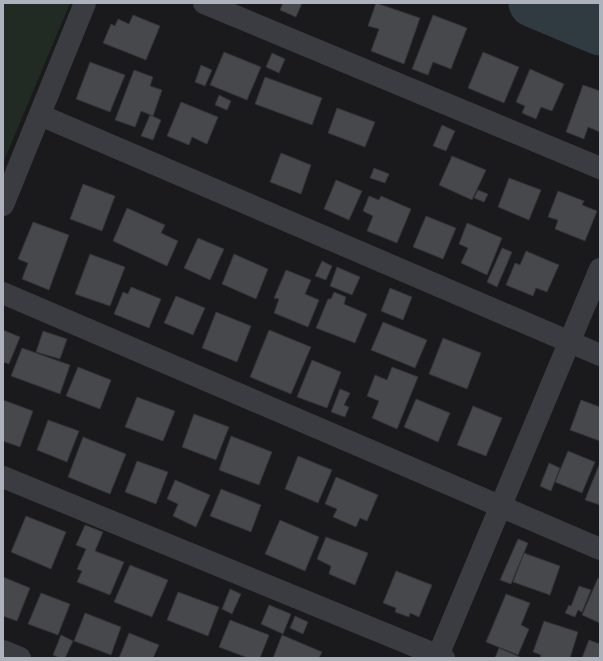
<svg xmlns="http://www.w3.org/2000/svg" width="603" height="661" font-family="Figtree,sans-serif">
	<rect width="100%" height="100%" fill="#1a1a1c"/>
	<polygon fill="#222b23" points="3,3 70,3 3,163"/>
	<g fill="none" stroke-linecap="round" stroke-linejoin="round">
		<polyline stroke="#303a41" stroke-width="49" points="533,3 600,31"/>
	</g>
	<g fill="#47484c" stroke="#343438">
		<polygon points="283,3 302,3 296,17 280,10"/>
		<polygon points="376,3 420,18 404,64 371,51 379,29 368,26"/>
		<polygon points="133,15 160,26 146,60 103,43 111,24 115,26 118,19 129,24"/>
		<polygon points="433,15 467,28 451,69 433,62 428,75 412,69"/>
		<polygon points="224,52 261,67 247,100 210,85"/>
		<polygon points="483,52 519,67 504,103 468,88"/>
		<polygon points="272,53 285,59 279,73 266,67"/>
		<polygon points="90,62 125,75 110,112 76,99"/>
		<polygon points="201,65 212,70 205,86 195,82"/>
		<polygon points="530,69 564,84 552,111 541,107 536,119 522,113 525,106 516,102"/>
		<polygon points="134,70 153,77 150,86 162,90 153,116 141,111 135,127 115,120"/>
		<polygon points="265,77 322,98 312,125 255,104"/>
		<polygon points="583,85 600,91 600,132 588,127 584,139 566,132"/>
		<polygon points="219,95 231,101 227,110 215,105"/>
		<polygon points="181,102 218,117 207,144 192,137 189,145 167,136"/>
		<polygon points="337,108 375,122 365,147 328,133"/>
		<polygon points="150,115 161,120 153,140 141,136"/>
		<polygon points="442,125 455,131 446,151 433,146"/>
		<polygon points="281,153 311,165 301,194 270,182"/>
		<polygon points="452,156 486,170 472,200 439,185"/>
		<polygon points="374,168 389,174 385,183 370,178"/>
		<polygon points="509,178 541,190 529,220 498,207"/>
		<polygon points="336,180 362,191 349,220 324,209"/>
		<polygon points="83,184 115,196 102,231 70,219"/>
		<polygon points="478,190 488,194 484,202 474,198"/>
		<polygon points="558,191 584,201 582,205 597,211 585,241 555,229 558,220 548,217"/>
		<polygon points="369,196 379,200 381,196 411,209 397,243 367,231 373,216 363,211"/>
		<polygon points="127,208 165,225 161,233 178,241 167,266 113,241"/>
		<polygon points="426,216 456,228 443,259 413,247"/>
		<polygon points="33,222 69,235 49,290 22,279 28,263 18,259"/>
		<polygon points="467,223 502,238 487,275 461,263 468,248 459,244"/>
		<polygon points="198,238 224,249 210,280 184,268"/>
		<polygon points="502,248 512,252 497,287 487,282"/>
		<polygon points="526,251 559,265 547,292 536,288 533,296 506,285 515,263 520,265"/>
		<polygon points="90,254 125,267 110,306 75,294"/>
		<polygon points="234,254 268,269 256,299 222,284"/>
		<polygon points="322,261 332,266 326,280 315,276"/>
		<polygon points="337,267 360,277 352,295 330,286"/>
		<polygon points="286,270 311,280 305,294 319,300 308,327 274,313 279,299 274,298"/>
		<polygon points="131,287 161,299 149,328 114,314 123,292 128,294"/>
		<polygon points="390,288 412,297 403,320 381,311"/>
		<polygon points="334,292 346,297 344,304 367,314 355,343 316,328 328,299 331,299"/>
		<polygon points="176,296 205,308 193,335 164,323"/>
		<polygon points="216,312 251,326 237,362 202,348"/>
		<polygon points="383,322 427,340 415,368 371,350"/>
		<polygon points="3,330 20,337 9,364 3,362"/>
		<polygon points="269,330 311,347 291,394 250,377"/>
		<polygon points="43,331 67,339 60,359 36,352"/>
		<polygon points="443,338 481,353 467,389 429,374"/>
		<polygon points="22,348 70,365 60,394 11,376"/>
		<polygon points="312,360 341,372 327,408 297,397"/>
		<polygon points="78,367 111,380 100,409 66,396"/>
		<polygon points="392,367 418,377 397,429 372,418 379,401 367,396 375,375 387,380"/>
		<polygon points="340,389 350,393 344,405 349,407 345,417 331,412"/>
		<polygon points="137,397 175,411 163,441 125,427"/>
		<polygon points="416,399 450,413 438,442 404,427"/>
		<polygon points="3,400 33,411 20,447 3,441"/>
		<polygon points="581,400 600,407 600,441 570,430"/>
		<polygon points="473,406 502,418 486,456 457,445"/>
		<polygon points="194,414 229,427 216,460 182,447"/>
		<polygon points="48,420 79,431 67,462 37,450"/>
		<polygon points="231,436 272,452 259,485 219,470"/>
		<polygon points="83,437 126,454 110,494 68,477"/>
		<polygon points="568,451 595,462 582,493 555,482"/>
		<polygon points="298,456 332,470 318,503 285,489"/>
		<polygon points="137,461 168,472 156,504 125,492"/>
		<polygon points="549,463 560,468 551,491 540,486"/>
		<polygon points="599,465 600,466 600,505 585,500"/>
		<polygon points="336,477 378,495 367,521 360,518 356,527 333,517 337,509 325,504"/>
		<polygon points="175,480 210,495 196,527 173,516 178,504 167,499"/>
		<polygon points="221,489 261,505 251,532 210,516"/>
		<polygon points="26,516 66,532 51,569 11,552"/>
		<polygon points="280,520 319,537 305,571 265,554"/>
		<polygon points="85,525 103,532 95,551 124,562 110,595 77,582 82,571 77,569 86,549 76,545"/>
		<polygon points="326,537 368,553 355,585 329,574 331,566 317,559"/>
		<polygon points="518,539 528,543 511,584 500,580"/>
		<polygon points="524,553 560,566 550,595 513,582"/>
		<polygon points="130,565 168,580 152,617 114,602"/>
		<polygon points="396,571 432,585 419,617 410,613 409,617 395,612 396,608 383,603"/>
		<polygon points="3,577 30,588 17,621 3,616"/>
		<polygon points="598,578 600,579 600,623 582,615"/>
		<polygon points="579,586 591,590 582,612 578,610 575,617 565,613 569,605 571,606"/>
		<polygon points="230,589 241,594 232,614 222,609"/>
		<polygon points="178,592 219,607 208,636 167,620"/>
		<polygon points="41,593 70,604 58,635 28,624"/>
		<polygon points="506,594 530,603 521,625 529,629 518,655 486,642"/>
		<polygon points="269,605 291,614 283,634 261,624"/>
		<polygon points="85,613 121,627 111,655 74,641"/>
		<polygon points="295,616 308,622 303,634 290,628"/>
		<polygon points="230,620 269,635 260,658 248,658 219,647"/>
		<polygon points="544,621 578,632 570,658 540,658 541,655 533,652"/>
		<polygon points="129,633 159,645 153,658 119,658"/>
		<polygon points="61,635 73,641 65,658 60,658 53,655"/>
		<polygon points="282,635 322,652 319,658 273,658"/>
		<polygon points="589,640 600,644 600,658 582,658"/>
		<polygon points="499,648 520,657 520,658 495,658"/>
	</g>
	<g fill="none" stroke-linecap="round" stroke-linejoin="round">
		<g stroke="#3b3c41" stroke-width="22">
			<polyline points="204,3 600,168"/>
			<polyline points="40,115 600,355"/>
			<polyline points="3,205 85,3"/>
			<polyline points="3,293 600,549"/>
			<polyline points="3,477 444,658"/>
			<polyline points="3,651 20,658"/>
			<polyline points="437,658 600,269"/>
		</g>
	</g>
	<rect width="603" height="661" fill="none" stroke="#adb2bc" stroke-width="8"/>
</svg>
